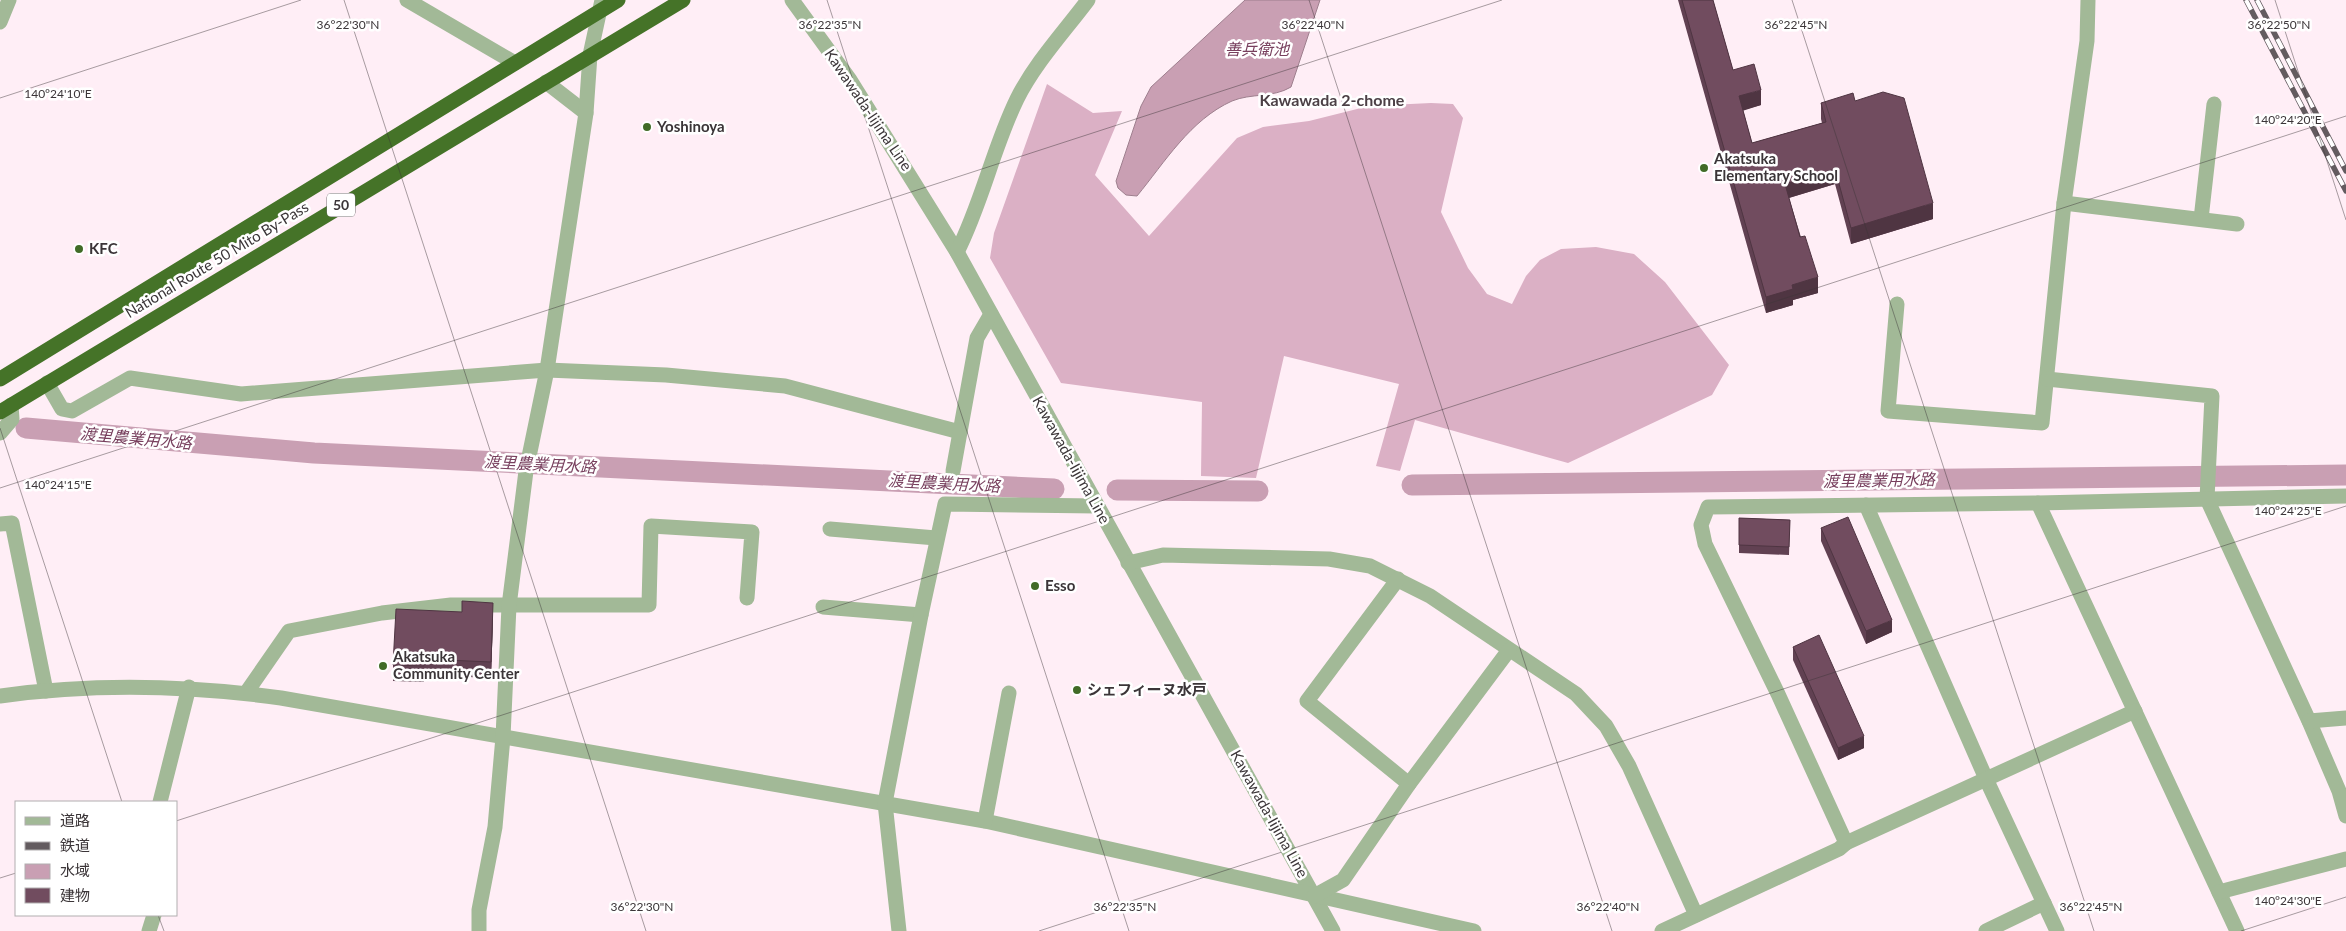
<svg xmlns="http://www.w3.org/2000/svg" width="2346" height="931" font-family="Lato,'Noto Sans JP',sans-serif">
	<rect width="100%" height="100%" fill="#ffeef6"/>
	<polygon fill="#dbb0c5" points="1047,84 1093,113 1122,111 1095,175 1149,236 1237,138 1263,127 1309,121 1369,106 1431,103 1453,104 1463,118 1441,212 1468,268 1487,294 1512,304 1526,276 1540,260 1561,249 1596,247 1634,254 1665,282 1729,365 1712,395 1568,463 1415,420 1400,471 1376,466 1399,384 1284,356 1256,478 1201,476 1202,402 1061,383 990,258 994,233"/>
	<path fill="#c99fb3" stroke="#9e7f8e" d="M 1245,0 L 1320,0 L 1291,87 C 1273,98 1251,93 1232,101 C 1190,120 1165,162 1137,196 L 1126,195 L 1118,188 L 1116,181 L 1141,106 L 1151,87 Z"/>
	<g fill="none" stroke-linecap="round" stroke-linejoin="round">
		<g stroke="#c99fb3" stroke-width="21">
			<polyline points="26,428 314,453 1054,489"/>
			<polyline points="1412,485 2346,475"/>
			<polyline points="1117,490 1258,491"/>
		</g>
		<g stroke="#a2b997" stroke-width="15">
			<polyline points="407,0 515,63"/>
			<polyline points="792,0 850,80 957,252 1333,931"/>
			<polyline points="0,22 9,0"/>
			<polyline points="546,82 586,113"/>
			<polyline points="2064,203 2237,224"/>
			<polyline points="2201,219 2214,104"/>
			<path d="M 957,252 C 982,203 993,148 1017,99 C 1035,63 1064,32 1088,0"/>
			<polyline points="1897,304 1888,411 2042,423 2064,203 2087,41 2088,0"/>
			<polyline points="2047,379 2212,396 2207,499 2309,721 2339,791 2346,816"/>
			<polyline points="47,383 62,409 72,411 130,378 241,394 547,370 666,375 785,386 960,432"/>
			<polyline points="0,433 12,419 11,405"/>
			<polyline points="953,471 977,338 991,314"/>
			<polyline points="2038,503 2237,931"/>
			<polyline points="1866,505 1987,781 2057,931"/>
			<polyline points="0,524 12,523 46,691"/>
			<polyline points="830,529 936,538"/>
			<polyline points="1128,563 1163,555 1329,559 1370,566 1430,596 1576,694 1606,726 1629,766 1696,915"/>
			<polyline points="1398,579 1307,701 1409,784"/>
			<polyline points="823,607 921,615"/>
			<polyline points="246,693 289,631 382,613 451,605 649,605 651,526 752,532 747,598"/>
			<path d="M 0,696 C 94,683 187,685 281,698 L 985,821 L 1474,931"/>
			<polyline points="2309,721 2346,718"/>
			<polyline points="160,802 189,687"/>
			<polyline points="985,821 1009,693"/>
			<polyline points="1846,843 2135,711"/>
			<polyline points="2219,892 2346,859"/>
			<polyline points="1314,896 1343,880 1409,784 1509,650"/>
			<polyline points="149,931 154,915"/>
			<polyline points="479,931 479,910 495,827 503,737 509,606 526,471 547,370 586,113 590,55 602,0"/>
			<polyline points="899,931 885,803 921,615 945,504 1097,506"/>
			<polyline points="1662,931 1839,849 1846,843 1778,694 1705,544 1701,525 1708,507 2038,503 2346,496"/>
			<polyline points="1986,931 2044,903"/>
		</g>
		<g stroke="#457328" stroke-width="15">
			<polyline points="0,379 618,0"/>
			<polyline points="0,412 683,0"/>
		</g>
		<defs>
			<g id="rail">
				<polyline points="2246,0 2346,191"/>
				<polyline points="2257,0 2346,171"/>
			</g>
		</defs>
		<use href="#rail" stroke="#635b5f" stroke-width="5.5"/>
		<use href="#rail" stroke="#fff" stroke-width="4" stroke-dasharray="11" stroke-linecap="butt"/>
	</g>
	<g fill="#614152">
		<polygon points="1678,0 1713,0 1733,70 1761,105 1743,110 1752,143 1822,123 1821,119 1821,103 1855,101 1933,219 1851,244 1835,184 1789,198 1818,293 1793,300 1793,305 1766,313"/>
		<polygon points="1739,518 1790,520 1789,555 1739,553"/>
		<polygon points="1821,528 1892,632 1866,644 1821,541"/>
		<polygon points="462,612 493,619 491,678 424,675 424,682 393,681 393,665"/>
		<polygon points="1793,647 1864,748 1838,760 1793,660"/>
	</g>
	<g fill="#4f3542">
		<polygon points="1761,90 1761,105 1739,112 1739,96"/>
		<polygon points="1835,169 1835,184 1785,199 1785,184"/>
		<polygon points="1933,203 1933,219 1851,244 1851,228"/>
		<polygon points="1818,277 1818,293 1793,300 1793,305 1766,313 1766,297 1792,285"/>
		<polygon points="493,603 493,619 491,678 491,662"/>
		<polygon points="1892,620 1892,632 1866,644 1866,631"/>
		<polygon points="1864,736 1864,748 1838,760 1838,748"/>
	</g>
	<g fill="#714c5f" stroke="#4f3542">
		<polygon points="1682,0 1713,0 1733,70 1754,64 1761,90 1739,96 1752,143 1826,122 1821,103 1853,93 1855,101 1883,92 1904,98 1933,203 1851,228 1835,169 1785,184 1800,237 1805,236 1818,277 1792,285 1793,289 1766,297"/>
		<polygon points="1848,517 1892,620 1866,631 1821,528"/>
		<polygon points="1739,518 1790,520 1789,547 1739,545"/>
		<polygon points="462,601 493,603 491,662 424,659 424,666 393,665 396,609 462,612"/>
		<polygon points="1819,635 1864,736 1838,748 1793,647"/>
	</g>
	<path fill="none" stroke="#3b3538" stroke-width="1" stroke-opacity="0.45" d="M 344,0 L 646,931M 827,0 L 1129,931M 1309,0 L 1612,931M 1792,0 L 2094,931M 2275,0 L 2346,220M 0,98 L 301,0M 0,428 L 122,802M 0,488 L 1502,0M 176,821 L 2346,116M 0,878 L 16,873M 158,915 L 164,931M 1039,931 L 2346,506M 2241,931 L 2346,897"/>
	<g fill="#416b27" stroke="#fff" stroke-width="2">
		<circle cx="647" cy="127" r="5"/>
		<circle cx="1704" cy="168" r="5"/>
		<circle cx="79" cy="249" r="5"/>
		<circle cx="1035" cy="586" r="5"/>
		<circle cx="383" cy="666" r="5"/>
		<circle cx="1077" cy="690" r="5"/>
	</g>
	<g text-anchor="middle" stroke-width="5" stroke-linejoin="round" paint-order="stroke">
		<rect fill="#fff" stroke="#767274" stroke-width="1" x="327" y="193.5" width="28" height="23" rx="4"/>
		<g font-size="14" font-weight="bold" fill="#3b3538">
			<text x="341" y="210">50</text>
		</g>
		<g font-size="15" fill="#3b3538" stroke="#fff">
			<text transform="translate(868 110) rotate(56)" y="5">Kawawada-Iijima Line</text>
			<text transform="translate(217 260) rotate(-31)" y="5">National Route 50 Mito By-Pass</text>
			<text transform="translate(1071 460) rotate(61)" y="5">Kawawada-Iijima Line</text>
			<text transform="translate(1269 814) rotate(61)" y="5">Kawawada-Iijima Line</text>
		</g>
		<g font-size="15" font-weight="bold" fill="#3b3538" stroke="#fff" text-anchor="start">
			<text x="657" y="132">Yoshinoya</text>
			<text x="1714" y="164">Akatsuka<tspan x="1714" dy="17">Elementary School</tspan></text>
			<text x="89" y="254">KFC</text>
			<text x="1045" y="591">Esso</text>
			<text x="393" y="662">Akatsuka<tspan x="393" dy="17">Community Center</tspan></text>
			<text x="1087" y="695">シェフィーヌ水戸</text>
		</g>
		<g font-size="16" font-style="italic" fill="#78405e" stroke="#fff">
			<text x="1257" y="55">善兵衛池</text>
			<text transform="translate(136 438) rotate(5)" y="6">渡里農業用水路</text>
			<text transform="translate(540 464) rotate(3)" y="6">渡里農業用水路</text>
			<text transform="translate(1879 480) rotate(-1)" y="6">渡里農業用水路</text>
			<text transform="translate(944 483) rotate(3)" y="6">渡里農業用水路</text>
		</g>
		<g font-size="16" font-weight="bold" fill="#4c4046" stroke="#fff">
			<text x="1332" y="106">Kawawada 2-chome</text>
		</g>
	</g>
	<g font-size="12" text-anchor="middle" fill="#3b3538" stroke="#fff" stroke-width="5" stroke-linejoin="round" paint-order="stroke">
		<text x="348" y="29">36°22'30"N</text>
		<text x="830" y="29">36°22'35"N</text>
		<text x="1313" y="29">36°22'40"N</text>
		<text x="1796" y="29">36°22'45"N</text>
		<text x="2279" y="29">36°22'50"N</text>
		<text x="58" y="98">140°24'10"E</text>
		<text x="2288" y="124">140°24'20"E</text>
		<text x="58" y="489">140°24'15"E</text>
		<text x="2288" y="515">140°24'25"E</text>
		<text x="2288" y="905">140°24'30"E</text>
		<text x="642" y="911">36°22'30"N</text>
		<text x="1125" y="911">36°22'35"N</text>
		<text x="1608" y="911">36°22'40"N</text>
		<text x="2091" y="911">36°22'45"N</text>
	</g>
	<rect x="15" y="801" width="162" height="115" fill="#ffffff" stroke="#b1aeaf"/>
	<rect x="25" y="817" width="25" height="8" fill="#a2b997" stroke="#b1aeaf"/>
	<text x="60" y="826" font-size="15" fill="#3b3538">道路</text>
	<rect x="25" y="842" width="25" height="8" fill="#635b5f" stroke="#b1aeaf"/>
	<text x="60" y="851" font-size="15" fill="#3b3538">鉄道</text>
	<rect x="25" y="864" width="25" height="15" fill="#c99fb3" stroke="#b1aeaf"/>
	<text x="60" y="876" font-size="15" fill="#3b3538">水域</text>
	<rect x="25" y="888" width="25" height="15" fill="#714c5f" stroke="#b1aeaf"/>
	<text x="60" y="901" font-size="15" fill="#3b3538">建物</text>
</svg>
